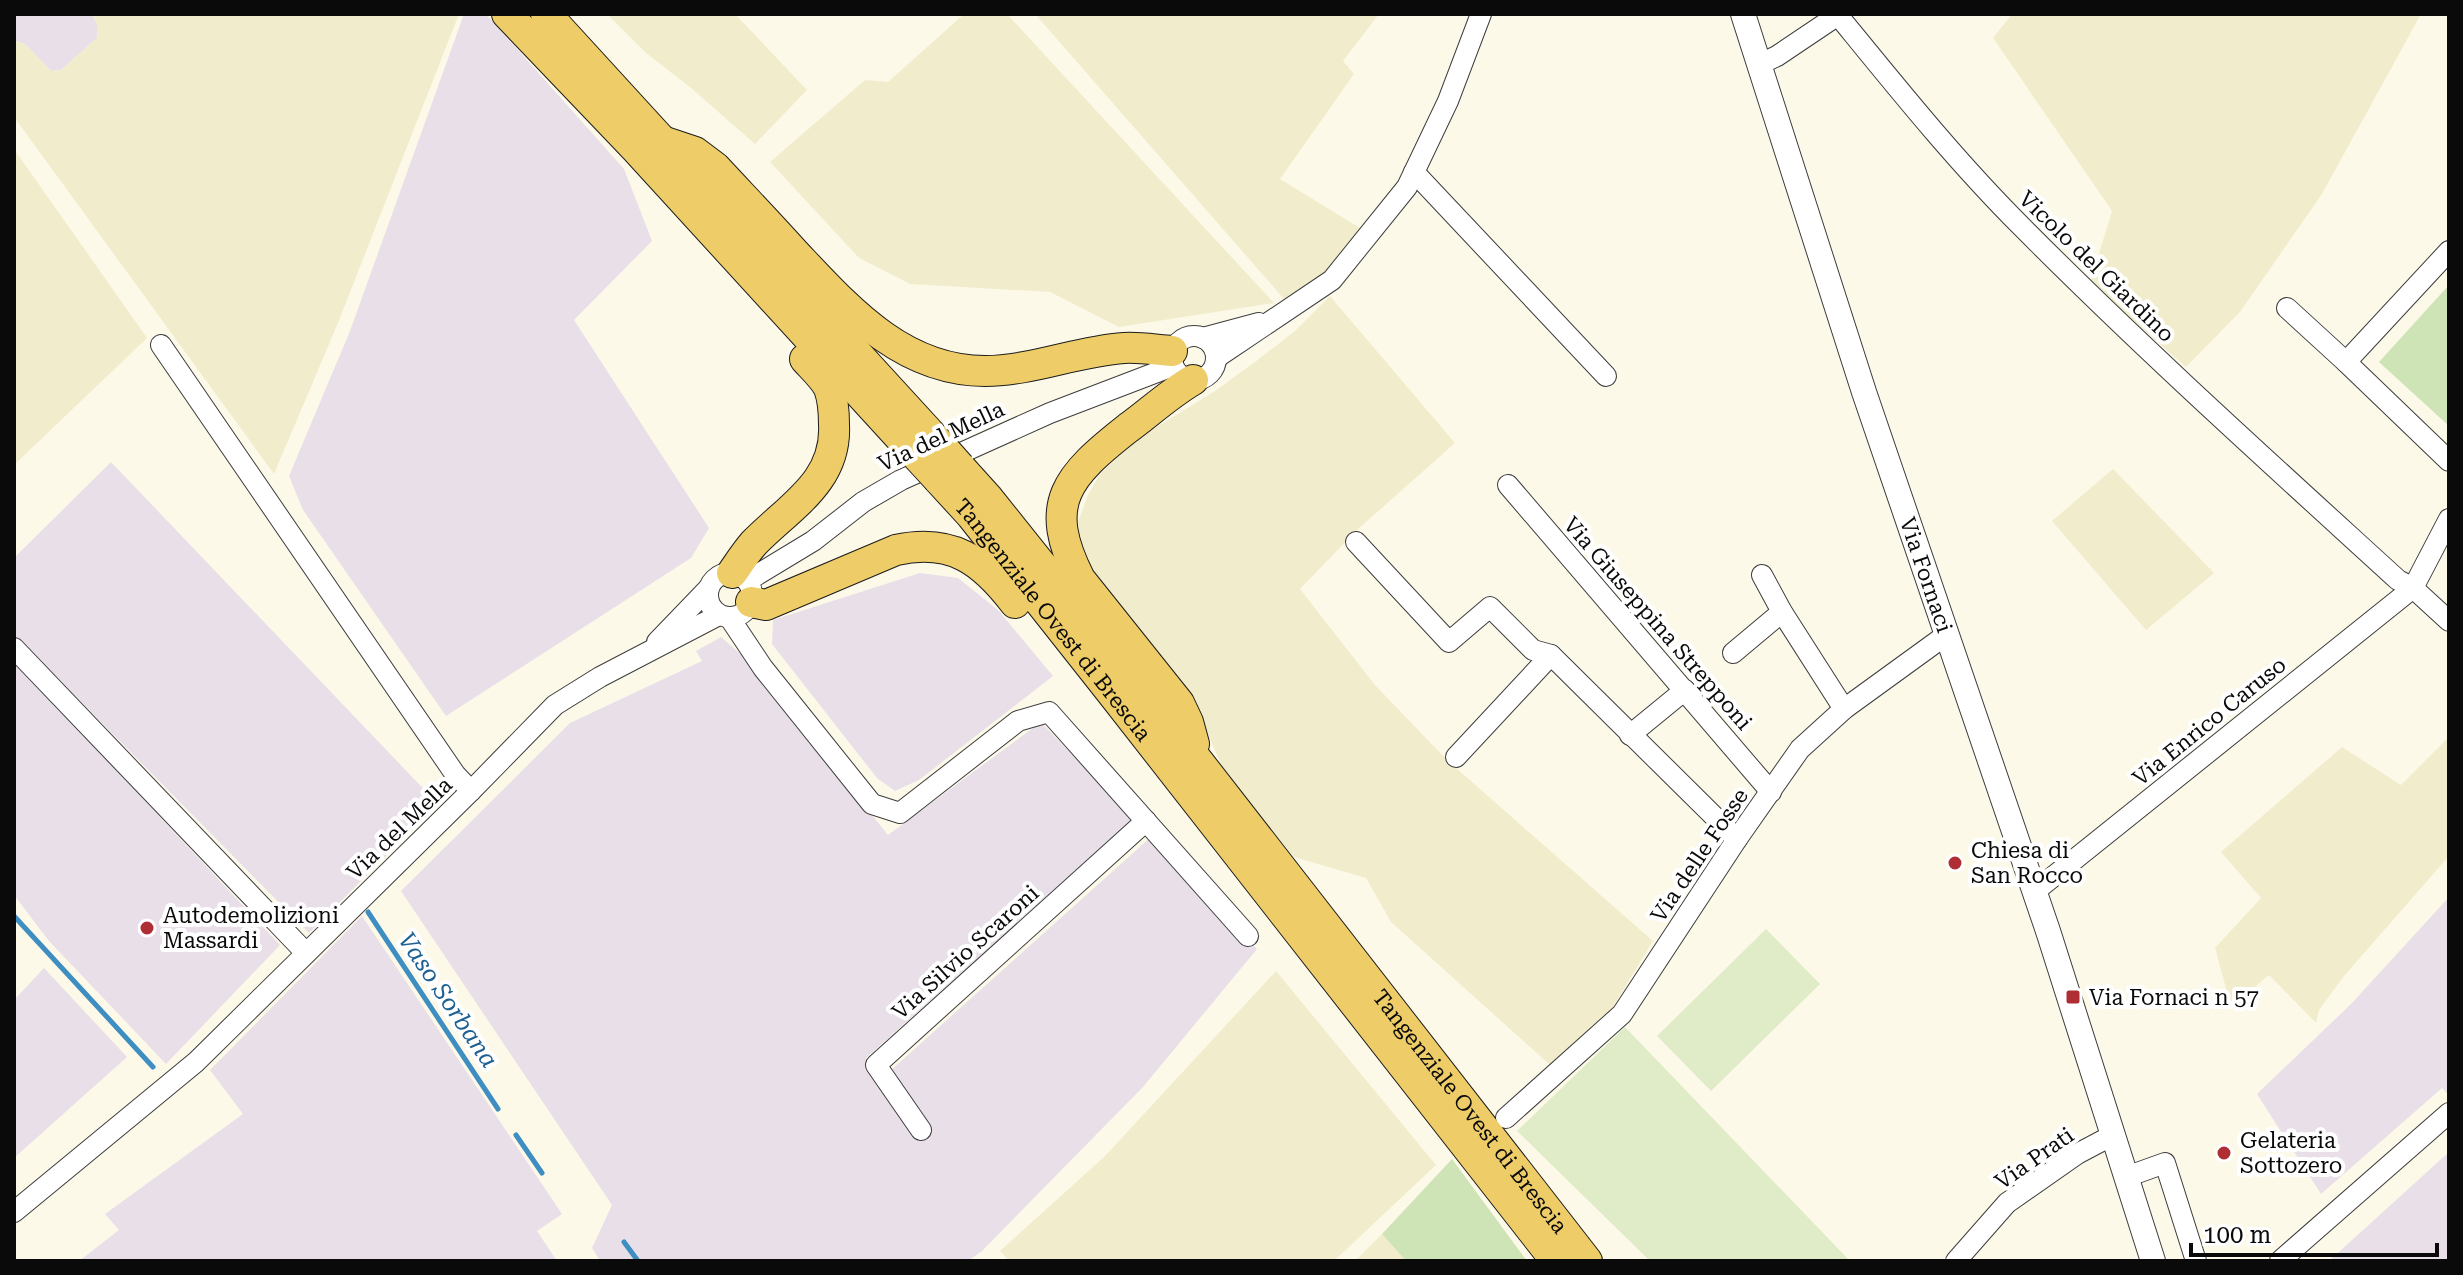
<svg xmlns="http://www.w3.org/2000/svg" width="2463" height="1275" font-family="'Roboto Serif',serif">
	<rect width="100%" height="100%" fill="#fdf9e9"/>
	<g fill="#e8dfe9">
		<polygon points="14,14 92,14 98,26 97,38 61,70 51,71 26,45 14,40"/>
		<polygon points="464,14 486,14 624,169 652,241 574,320 709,528 691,558 446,716 303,510 289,476 350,331"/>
		<polygon points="111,462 438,804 309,933 14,634 14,558"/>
		<polygon points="920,573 958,578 998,610 1053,676 919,780 895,791 877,778 772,644 773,620"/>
		<polygon points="721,637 744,657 888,835 1041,722 1133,819 866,1058 918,1135 890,1071 1152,836 1257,949 1143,1087 982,1251 968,1261 600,1261 592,1248 612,1205 401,891 570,723 702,661 696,651"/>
		<polygon points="14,661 280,945 166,1064 49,941 14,895"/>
		<polygon points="2449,897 2449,1095 2442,1088 2321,1194 2257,1094 2352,1003"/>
		<polygon points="362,916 562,1214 537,1231 557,1261 79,1261 119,1230 105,1214 243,1114 210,1070"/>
		<polygon points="44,968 127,1057 14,1158 14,1000"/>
		<polygon points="2449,1152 2449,1261 2329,1261"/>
	</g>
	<g fill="#f1edcc">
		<polygon points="92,14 459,14 338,323 274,474 14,117 14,40 26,45 51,71 61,70 97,38 98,26"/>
		<polygon points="607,14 735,14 807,90 755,144 691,88 646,53"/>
		<polygon points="964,14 1007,14 1274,303 1119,327 1050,292 910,284 859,258 770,162 865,80 888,82"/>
		<polygon points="1035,14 1379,14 1343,61 1354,74 1280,179 1360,228 1321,280 1284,299"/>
		<polygon points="2012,14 2421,14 2322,194 2240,312 2186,367 2090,283 2112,211 1993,38"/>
		<polygon points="14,149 147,338 14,465"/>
		<polygon points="1330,296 1455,443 1357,530 1300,589 1375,685 1447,760 1653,941 1608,1015 1550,1065 1391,922 1366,878 1294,857 1224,772 1194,700 1080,553 1078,522 1088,495 1100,474 1134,441 1215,391 1255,362 1295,331"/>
		<polygon points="2113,469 2214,573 2146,630 2052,521"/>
		<polygon points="2449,737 2449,856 2344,976 2319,1010 2316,1023 2269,975 2231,1007 2215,948 2261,898 2221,852 2342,747 2401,785"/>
		<polygon points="1276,971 1436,1165 1334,1261 1009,1261 1000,1251 1105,1156"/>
		<polygon points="1382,1234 1406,1261 1355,1261"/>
	</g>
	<g fill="#cee4b6">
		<polygon points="2449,285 2449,426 2379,362"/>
		<polygon points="1452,1159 1527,1261 1406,1261 1382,1234"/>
	</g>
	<g fill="#e0ecc7">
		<polygon points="1766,929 1820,984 1711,1091 1657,1036"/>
		<polygon points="1625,1027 1850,1261 1650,1261 1517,1131"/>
	</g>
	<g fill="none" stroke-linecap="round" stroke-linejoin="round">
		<g stroke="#3e8ec2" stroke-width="5">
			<polyline points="368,912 498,1109"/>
			<polyline points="14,916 153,1067"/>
			<polyline points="516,1135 542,1173"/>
			<polyline points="624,1242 638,1261"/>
		</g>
		<defs>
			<g id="minor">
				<path d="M 1760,64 L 1777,56 L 1835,17 L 1841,19 C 1899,90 1956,161 2021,226 C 2142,348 2271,464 2398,580 L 2413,588 L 2449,621"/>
				<polyline points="1414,172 1606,376"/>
				<polyline points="2449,251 2346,362 2449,461"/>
				<polyline points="2287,308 2346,362"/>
				<circle cx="1194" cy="358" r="22"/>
				<polyline points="1203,338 1259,323"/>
				<polyline points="161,345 455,774 471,791"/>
				<polyline points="1216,358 1332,280 1407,187 1448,101 1481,14"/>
				<polyline points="1508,485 1771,792"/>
				<polyline points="1356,542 1449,642 1490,607 1533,650 1551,655 1737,839"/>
				<circle cx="730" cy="595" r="22"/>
				<polyline points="1762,575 1782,612 1844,709"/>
				<polyline points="747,581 813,541 863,502 901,480 1050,413 1173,366"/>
				<polyline points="729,617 763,668 872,804 900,813 1018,721 1049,712 1248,936"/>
				<polyline points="657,642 708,589"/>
				<polyline points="14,648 306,953"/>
				<polyline points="1733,653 1782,612"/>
				<polyline points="1630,735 1685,690"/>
				<polyline points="1456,757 1551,655"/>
				<polyline points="2034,892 2413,588 2449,519"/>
				<polyline points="1506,1118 1622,1014 1737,839 1800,749 1844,709 1946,635"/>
				<polyline points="921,1130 876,1065 1146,821"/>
				<polyline points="2126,1177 2165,1163 2196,1261"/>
				<polyline points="14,1212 196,1062 471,791 555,705 600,677 719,615"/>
				<polyline points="1956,1261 2007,1203 2077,1154 2113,1135"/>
				<polyline points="2280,1261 2449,1113"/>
			</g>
			<g id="tertiary">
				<path id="s1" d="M 1743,14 L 1864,392 L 2048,931 L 2153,1261"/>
			</g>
			<g id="primary">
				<polyline points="507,14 635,148 914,453"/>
				<polyline points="546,14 936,440"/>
				<path d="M 665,142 L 695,152 L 715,167 C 741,195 768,223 794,252 C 846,307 901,371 985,371 C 1032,371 1077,351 1124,348 C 1139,347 1157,350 1172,351"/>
				<path d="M 1193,380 C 1169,394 1150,412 1128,428 C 1067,476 1041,503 1080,579 L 1179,703 L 1188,722 L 1194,744"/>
				<path id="s2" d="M 960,467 L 988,498 L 1198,761 L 1587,1261"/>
				<path id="s3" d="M 938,479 L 971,515 L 1111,692 L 1556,1261"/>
				<path d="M 732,573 C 739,563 746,552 754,543 C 789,507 837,482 834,425 C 834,413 833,399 829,388 C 824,378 813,368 805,359"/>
				<path d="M 751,602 L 766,605 L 896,550 C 952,538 982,560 1015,603"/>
			</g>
		</defs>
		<use href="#minor" stroke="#3d3d3d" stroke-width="22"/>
		<use href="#tertiary" stroke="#3d3d3d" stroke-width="26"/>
		<use href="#primary" stroke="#1b1b1b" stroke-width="32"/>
		<use href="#minor" stroke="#fff" stroke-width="20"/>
		<use href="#tertiary" stroke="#fff" stroke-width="24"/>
		<use href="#primary" stroke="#eecd68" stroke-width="30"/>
		<defs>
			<g id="primary-bridge">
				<polyline points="936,440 960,467"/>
				<polyline points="914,453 938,479"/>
			</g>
		</defs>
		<use href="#primary-bridge" stroke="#1b1b1b" stroke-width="32" stroke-linecap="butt"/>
		<use href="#primary-bridge" stroke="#eecd68" stroke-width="30"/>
	</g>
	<g fill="#af2e34" stroke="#fff" stroke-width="3">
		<circle cx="1955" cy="863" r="8"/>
		<circle cx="147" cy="928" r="8"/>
		<rect x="2065" y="989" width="16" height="16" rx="4"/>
		<circle cx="2224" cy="1153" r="8"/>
	</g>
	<g text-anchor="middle" stroke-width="8" stroke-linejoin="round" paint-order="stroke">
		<g font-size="22" fill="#0a0a0a" stroke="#fff">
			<text transform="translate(2097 266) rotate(44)" y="8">Vicolo del Giardino</text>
			<text transform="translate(941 436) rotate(-25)" y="8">Via del Mella</text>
			<text dy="8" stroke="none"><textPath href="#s1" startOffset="590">Via Fornaci</textPath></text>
			<text dy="8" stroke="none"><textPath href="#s3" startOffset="182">Tangenziale Ovest di Brescia</textPath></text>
			<text transform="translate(1658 623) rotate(49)" y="8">Via Giuseppina Strepponi</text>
			<text transform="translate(2209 721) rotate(-39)" y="8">Via Enrico Caruso</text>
			<text transform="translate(399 828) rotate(-44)" y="8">Via del Mella</text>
			<text transform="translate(1699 855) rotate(-56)" y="8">Via delle Fosse</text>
			<text transform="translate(965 952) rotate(-42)" y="8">Via Silvio Scaroni</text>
			<text dy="8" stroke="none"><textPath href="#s2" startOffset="822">Tangenziale Ovest di Brescia</textPath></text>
			<text transform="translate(2034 1158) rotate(-35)" y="8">Via Prati</text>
		</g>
		<g font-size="22" fill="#0a0a0a" stroke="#fff" text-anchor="start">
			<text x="1971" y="858">Chiesa di<tspan x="1971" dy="25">San Rocco</tspan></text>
			<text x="163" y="923">Autodemolizioni<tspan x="163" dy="25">Massardi</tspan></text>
			<text x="2089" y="1005">Via Fornaci n 57</text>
			<text x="2240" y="1148">Gelateria<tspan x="2240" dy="25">Sottozero</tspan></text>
		</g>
		<g font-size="24" font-style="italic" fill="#1e6091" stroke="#fff">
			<text transform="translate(448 1000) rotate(56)" y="8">Vaso Sorbana</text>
		</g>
	</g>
	<rect width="2463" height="1275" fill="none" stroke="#0a0a0a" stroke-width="32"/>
	<path d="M2191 1243v12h246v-12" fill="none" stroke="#0a0a0a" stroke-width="4"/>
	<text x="2203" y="1243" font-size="24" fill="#0a0a0a" stroke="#ffffff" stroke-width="6" paint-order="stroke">100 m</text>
</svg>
